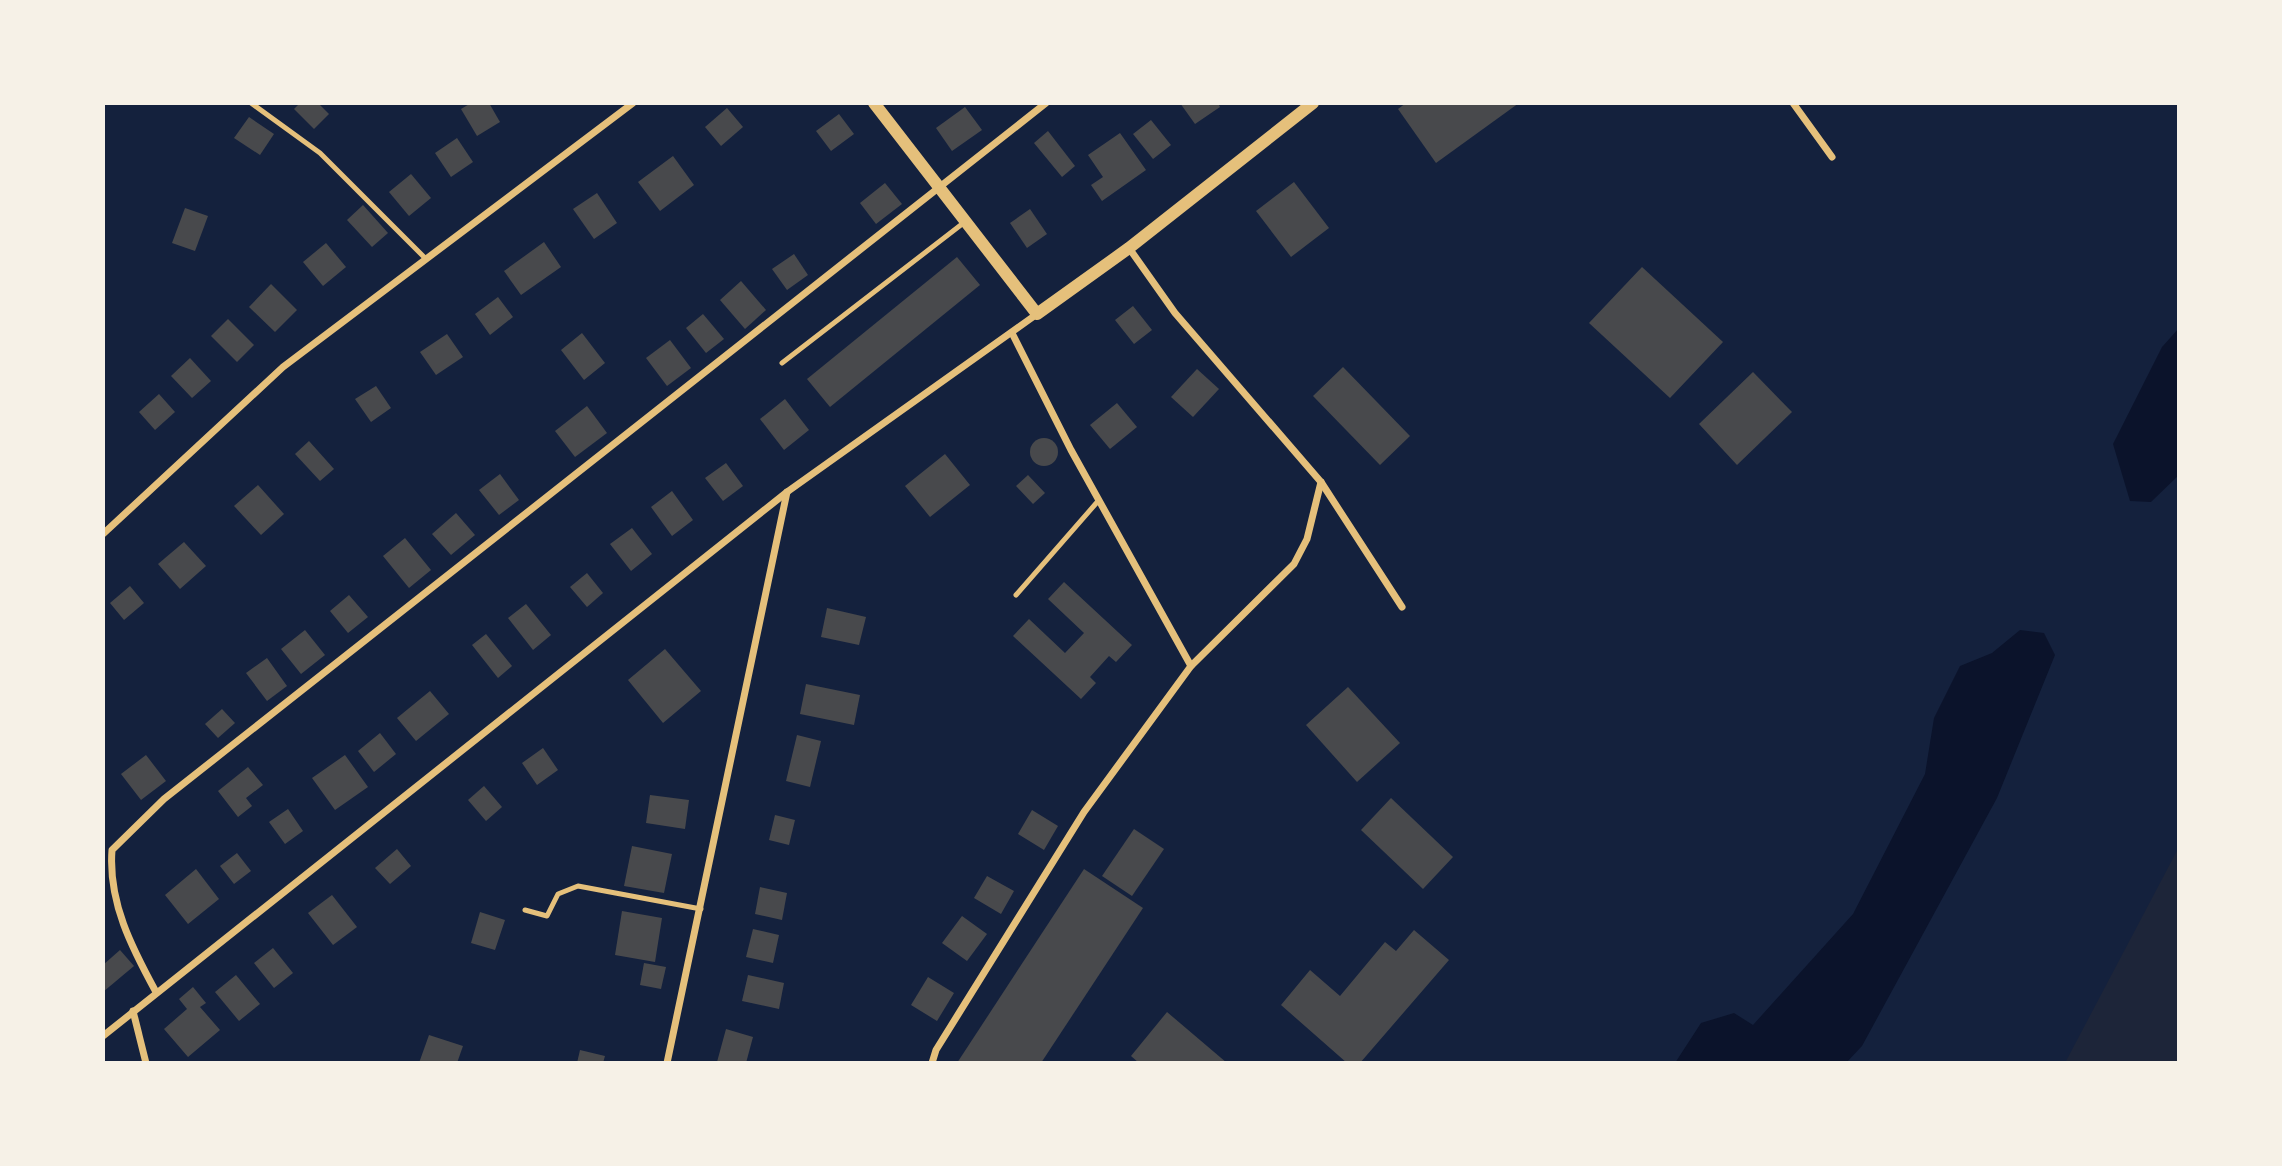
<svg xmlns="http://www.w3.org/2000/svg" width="2282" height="1166" font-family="'DM Sans',sans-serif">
	<rect width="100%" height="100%" fill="#14213d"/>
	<polygon fill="#1d2539" points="2179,847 2179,1063 2065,1063"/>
	<g fill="#0b132b">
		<polygon points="2179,328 2179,475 2151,502 2130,501 2113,444 2162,347"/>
		<polygon points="2020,630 2044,633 2055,655 1997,798 1862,1046 1846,1063 1675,1063 1701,1023 1734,1013 1753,1025 1853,914 1925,774 1934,718 1960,666 1992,653"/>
	</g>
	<g fill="#48494c">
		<polygon points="300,103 318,103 329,114 314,129 294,109"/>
		<polygon points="471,103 489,103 500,122 477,136 461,109"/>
		<polygon points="1180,103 1218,103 1220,107 1195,124"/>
		<polygon points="1406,103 1519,103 1436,163 1398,109"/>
		<polygon points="965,107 982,130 952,151 936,128"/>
		<polygon points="727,108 743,127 721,146 705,127"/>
		<polygon points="839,114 854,134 831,151 816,131"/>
		<polygon points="249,117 274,134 260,155 234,138"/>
		<polygon points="1151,120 1171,145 1153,159 1133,134"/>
		<polygon points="1048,131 1075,166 1062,177 1034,143"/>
		<polygon points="1120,133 1146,170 1102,201 1091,185 1103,177 1088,155"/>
		<polygon points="457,138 473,162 451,177 435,153"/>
		<polygon points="673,156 694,185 660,211 638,182"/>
		<polygon points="411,174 431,198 409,216 389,192"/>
		<polygon points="1294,182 1329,228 1291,257 1256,211"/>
		<polygon points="885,183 902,204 876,224 860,203"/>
		<polygon points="597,193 617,223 594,239 573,209"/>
		<polygon points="363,205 388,233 372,247 347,220"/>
		<polygon points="185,208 208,216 195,251 172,243"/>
		<polygon points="1030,209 1047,234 1027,248 1010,223"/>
		<polygon points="544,242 561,267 521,295 504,271"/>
		<polygon points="326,243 346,267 323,286 303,262"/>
		<polygon points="794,254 808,275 787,290 772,269"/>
		<polygon points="957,257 980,285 830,407 807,379"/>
		<polygon points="1642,267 1723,342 1670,398 1589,323"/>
		<polygon points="741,281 766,310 745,329 720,300"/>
		<polygon points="271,284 297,310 275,332 249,307"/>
		<polygon points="498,297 513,317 490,335 475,314"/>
		<polygon points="1133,306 1152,330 1134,344 1115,320"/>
		<polygon points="703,314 724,339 706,353 686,328"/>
		<polygon points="228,319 254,345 237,362 211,336"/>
		<polygon points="582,333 605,363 584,380 561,350"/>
		<polygon points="447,334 463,357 436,375 420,352"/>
		<polygon points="670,340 691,368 667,386 646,358"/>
		<polygon points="190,358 211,381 192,398 171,376"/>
		<polygon points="1343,367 1410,436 1380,465 1313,396"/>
		<polygon points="1197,369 1219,389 1193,417 1171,397"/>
		<polygon points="1753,372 1792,412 1737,465 1699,424"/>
		<polygon points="376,386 391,408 371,422 355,399"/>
		<polygon points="159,394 175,412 155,430 139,412"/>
		<polygon points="785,399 809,430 784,450 760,419"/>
		<polygon points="1117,403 1137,427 1110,449 1090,425"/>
		<polygon points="587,406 607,433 575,457 555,431"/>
		<circle cx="1044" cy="452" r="14"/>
		<polygon points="309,441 334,469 320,481 295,454"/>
		<polygon points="945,454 970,485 930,517 905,486"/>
		<polygon points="726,463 743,486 723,501 705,478"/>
		<polygon points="500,474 519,500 499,515 479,490"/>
		<polygon points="1028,475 1045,493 1033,504 1016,486"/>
		<polygon points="258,485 284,514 261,535 234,506"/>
		<polygon points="672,491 693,520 672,536 651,507"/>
		<polygon points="456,513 475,535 451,555 432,534"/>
		<polygon points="632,528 652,554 631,571 610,544"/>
		<polygon points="405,538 431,570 409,588 383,556"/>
		<polygon points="184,542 206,566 180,589 158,564"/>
		<polygon points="587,573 603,593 587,607 570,587"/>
		<polygon points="1064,582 1132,645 1116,662 1109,656 1090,677 1096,683 1081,699 1013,636 1029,619 1065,653 1084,633 1048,599"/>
		<polygon points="130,586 144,603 124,620 110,603"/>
		<polygon points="349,595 368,617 348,633 330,611"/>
		<polygon points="526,604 551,635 533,650 508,618"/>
		<polygon points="827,608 866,617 859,645 821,637"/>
		<polygon points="305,630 325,655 301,674 281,649"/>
		<polygon points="486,634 512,666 498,678 472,645"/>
		<polygon points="665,649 701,691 663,723 628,680"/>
		<polygon points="267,658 287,686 267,701 246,673"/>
		<polygon points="806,684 860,695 854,725 800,714"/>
		<polygon points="1348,687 1400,743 1357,782 1306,725"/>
		<polygon points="430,691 449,714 416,741 397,718"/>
		<polygon points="222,709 235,723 218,738 205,724"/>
		<polygon points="380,733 396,754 374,772 358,751"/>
		<polygon points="797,735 821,741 810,787 786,781"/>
		<polygon points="543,748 558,770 537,785 522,763"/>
		<polygon points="146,755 166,781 141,800 121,774"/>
		<polygon points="345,755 368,787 335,810 312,778"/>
		<polygon points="248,767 263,785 246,798 252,806 238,817 218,791"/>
		<polygon points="484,786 502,807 486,821 468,800"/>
		<polygon points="650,795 689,800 685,829 646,823"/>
		<polygon points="1391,798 1453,857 1423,889 1361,830"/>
		<polygon points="288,809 303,831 285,844 269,822"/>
		<polygon points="1032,810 1058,826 1044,850 1018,834"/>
		<polygon points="775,815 795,820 789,845 769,840"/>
		<polygon points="1134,829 1164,849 1132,896 1102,876"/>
		<polygon points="632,846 672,854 664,893 624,886"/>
		<polygon points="397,849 411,866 390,884 375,868"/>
		<polygon points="237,853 251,871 234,884 220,866"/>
		<polygon points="196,869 219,899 188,924 165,895"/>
		<polygon points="1084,869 1143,908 1041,1063 957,1063"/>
		<polygon points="987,876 1014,891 1001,914 974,898"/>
		<polygon points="760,887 787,893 782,920 755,914"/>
		<polygon points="332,895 357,927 333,945 308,913"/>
		<polygon points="622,911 662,918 655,962 615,955"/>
		<polygon points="480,912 505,920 495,950 471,943"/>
		<polygon points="962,916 987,934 967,961 942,943"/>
		<polygon points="753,929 779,935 773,963 746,957"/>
		<polygon points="1414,930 1449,960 1360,1063 1347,1063 1281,1005 1310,970 1340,996 1385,942 1396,951"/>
		<polygon points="273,948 293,973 274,988 254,963"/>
		<polygon points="120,950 134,966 103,992 103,965"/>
		<polygon points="644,963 666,967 661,989 640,985"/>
		<polygon points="236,975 260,1004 239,1021 215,992"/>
		<polygon points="748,975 784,983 779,1009 742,1001"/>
		<polygon points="928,977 954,993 937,1021 911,1005"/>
		<polygon points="193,987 206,1003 200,1007 220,1030 188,1057 164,1029 187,1009 179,999"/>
		<polygon points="1167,1012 1227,1063 1139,1063 1131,1056"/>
		<polygon points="726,1029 753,1037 746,1063 717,1062"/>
		<polygon points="429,1035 463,1046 457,1063 419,1063"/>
		<polygon points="580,1050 605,1056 603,1063 577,1063"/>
	</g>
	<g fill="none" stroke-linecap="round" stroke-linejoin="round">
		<g stroke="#e5c07b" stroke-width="5">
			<polyline points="251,103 320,153 426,259"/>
			<polyline points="782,363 966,221"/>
			<polyline points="1016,595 1099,500"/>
			<polyline points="525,910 547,916 558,894 578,886 701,909"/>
		</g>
		<g stroke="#e5c07b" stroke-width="7">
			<polyline points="1793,103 1832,157"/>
			<polyline points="1129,248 1175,313 1321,482 1402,607"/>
			<polyline points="1012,333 1071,450 1191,666"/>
			<polyline points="103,534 283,367 633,103"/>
			<path d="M 156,992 C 132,948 108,902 112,850 L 164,799 L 1046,103"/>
			<polyline points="133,1011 146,1063"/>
			<polyline points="103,1036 787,492 1037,314"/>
			<polyline points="667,1063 787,492"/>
			<polyline points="932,1063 936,1050 1084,812 1191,666 1294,564 1307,539 1321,482"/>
		</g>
		<polyline stroke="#e5c07b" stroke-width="12" points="874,103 1037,314 1129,248 1313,103"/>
	</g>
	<rect width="2282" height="1166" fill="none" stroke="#f6f1e7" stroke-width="210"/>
</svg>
